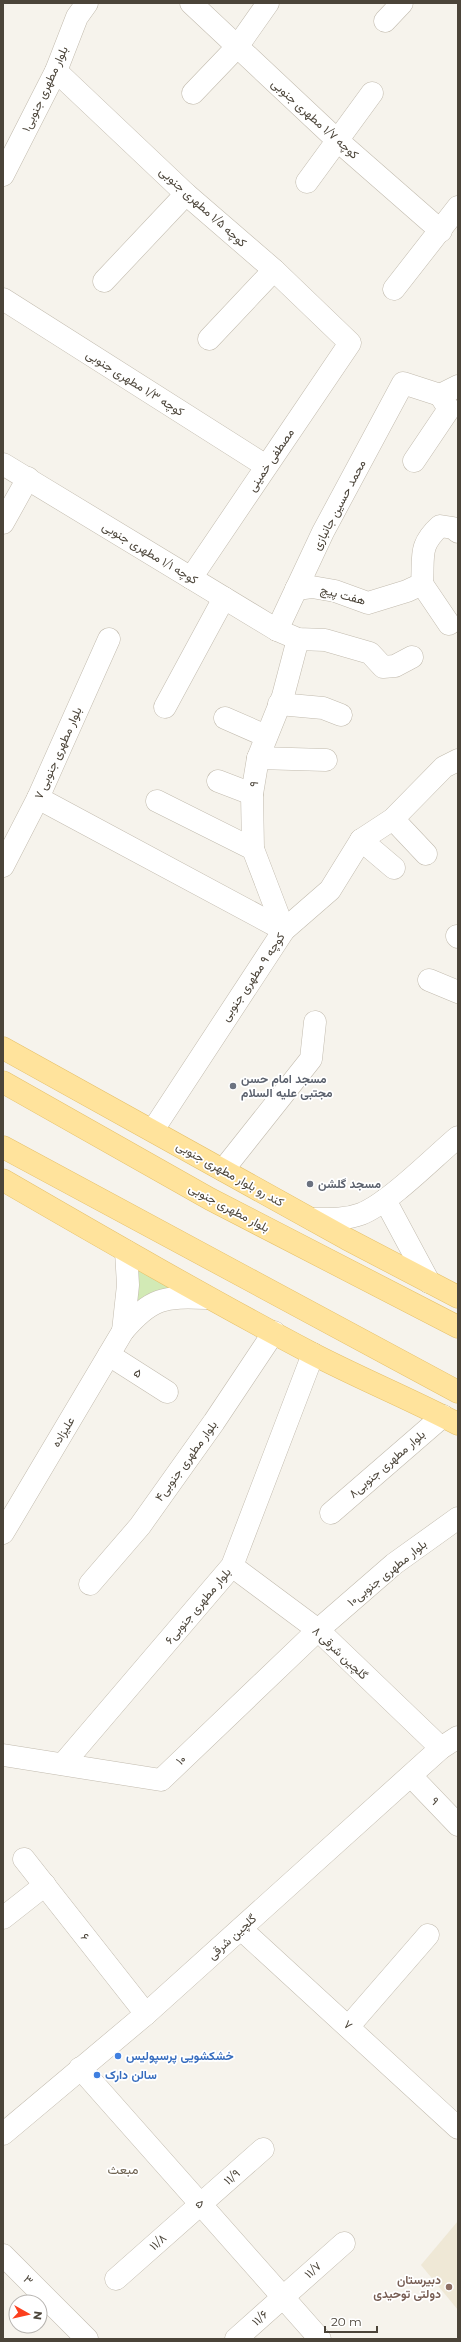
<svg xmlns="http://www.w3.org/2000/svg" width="461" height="2342" font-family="Montserrat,Vazirmatn,sans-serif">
	<rect width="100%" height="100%" fill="#f6f3ec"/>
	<polygon fill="#efe8d6" points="458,2221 458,2310 421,2265"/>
	<polygon fill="#d2eab5" points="133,1261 176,1287 134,1306"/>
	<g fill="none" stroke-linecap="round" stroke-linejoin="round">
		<defs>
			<g id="minor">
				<polyline points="191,3 337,140 441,231"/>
				<polyline points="385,21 402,3"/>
				<polyline points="56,71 186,194 274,270 350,343 191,578"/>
				<polyline points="193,93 237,47 268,3"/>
				<polyline points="3,175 56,71 77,17 87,3"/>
				<polyline points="307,182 372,93"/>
				<polyline points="104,281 186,194"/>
				<polyline points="394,289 458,207"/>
				<polyline points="3,299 266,466"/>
				<polyline points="209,339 274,270"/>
				<polyline points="414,461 449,409 440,395"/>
				<polyline points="3,464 277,630 298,639 325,640 370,653 383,667 395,666 412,657"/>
				<polyline points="3,523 28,478"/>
				<polyline points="422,584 449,624"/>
				<path d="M 296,589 L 312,587 L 335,591 L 368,603 L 407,591 L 422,584 C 424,556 418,546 440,526 L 453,528 L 458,532"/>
				<polyline points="277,630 323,532 403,383 440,395 458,386"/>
				<polyline points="279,704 323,708 341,715"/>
				<polyline points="165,707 224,598"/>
				<polyline points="225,718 266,736"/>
				<polyline points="258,758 326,760"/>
				<polyline points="218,781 252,794"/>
				<polyline points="38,798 284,930"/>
				<polyline points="157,801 253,849"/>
				<polyline points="393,819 426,854"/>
				<polyline points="361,840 394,868"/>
				<polyline points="3,866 38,798 109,639"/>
				<polyline points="284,930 253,849 252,794 258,758 283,696 298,639"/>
				<polyline points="457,936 458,937"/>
				<polyline points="429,980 458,992"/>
				<polyline points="153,1130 284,930 330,890 361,840 393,819 444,767 458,760"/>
				<polyline points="223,1170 311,1059 315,1022"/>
				<polyline points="385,1200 429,1282"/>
				<path d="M 312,1219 C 328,1219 345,1220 361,1214 C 389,1203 433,1158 458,1137"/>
				<polyline points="123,1331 128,1285 126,1251"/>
				<polyline points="109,1355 167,1392"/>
				<polyline points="331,1513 443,1416"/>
				<path d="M 3,1533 L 123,1331 C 151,1298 164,1296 207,1298"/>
				<polyline points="232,1566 318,1630 441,1748"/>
				<polyline points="90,1584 140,1526 214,1422 274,1332"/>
				<polyline points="3,1755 161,1780 318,1630 394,1564 458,1518"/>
				<polyline points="63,1764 232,1566 313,1354"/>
				<polyline points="411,1776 458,1825"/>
				<polyline points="24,1859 146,2014"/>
				<polyline points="3,1918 45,1885"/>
				<polyline points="241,1929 458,2128"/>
				<polyline points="349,2026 428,1935"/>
				<polyline points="80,2068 320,2339"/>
				<polyline points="3,2134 146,2014 441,1748 458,1737"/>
				<polyline points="3,2255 87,2339"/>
				<polyline points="116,2279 263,2149"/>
				<polyline points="236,2339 344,2243"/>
			</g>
			<g id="major">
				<polyline points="3,1048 347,1239 458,1297"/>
				<polyline points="3,1082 210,1199 458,1327"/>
				<polyline points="3,1147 458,1392"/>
				<path d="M 3,1180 C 105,1239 207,1298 311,1353 C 359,1378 410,1399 458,1424"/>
			</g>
		</defs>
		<use href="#minor" stroke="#c2bbae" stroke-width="23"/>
		<use href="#major" stroke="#e6c16a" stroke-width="23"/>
		<use href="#minor" stroke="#fff" stroke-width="22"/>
		<use href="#major" stroke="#ffe39c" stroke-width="22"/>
	</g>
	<g fill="#6b7280" stroke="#fff" stroke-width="1.5">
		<circle cx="233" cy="1086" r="4"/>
		<circle cx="310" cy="1184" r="4"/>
	</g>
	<g fill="#3f7fe0" stroke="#fff" stroke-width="1.5">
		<circle cx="118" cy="2056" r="4"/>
		<circle cx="97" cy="2075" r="4"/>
	</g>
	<circle fill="#8d6e63" stroke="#fff" stroke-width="1.5" cx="449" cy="2287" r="4"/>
	<g text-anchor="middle" stroke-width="3.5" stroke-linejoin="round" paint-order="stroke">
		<g font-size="12" fill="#4b4439" stroke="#fff">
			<text transform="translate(45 89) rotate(-65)" y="4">۱بلوار مطهری جنوبی</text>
			<text transform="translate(315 119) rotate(42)" y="4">کوچه ۱/۷ مطهری جنوبی</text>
			<text transform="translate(203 207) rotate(42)" y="4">کوچه ۱/۵ مطهری جنوبی</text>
			<text transform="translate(135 383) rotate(32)" y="4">کوچه ۱/۳ مطهری جنوبی</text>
			<text transform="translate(271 460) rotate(-56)" y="4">مصطفی خمینی</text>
			<text transform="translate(339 505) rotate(-62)" y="4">محمد حسین جانبازی</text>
			<text transform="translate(150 553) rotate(31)" y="4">کوچه ۱/۱ مطهری جنوبی</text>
			<text transform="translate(343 595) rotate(15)" y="4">هفت پیچ</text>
			<text transform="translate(58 753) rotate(-66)" y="4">۷ بلوار مطهری جنوبی</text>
			<text transform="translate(254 784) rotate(-82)" y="4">۹</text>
			<text transform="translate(253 977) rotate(-56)" y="4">کوچه ۹ مطهری جنوبی</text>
			<text transform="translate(230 1174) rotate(29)" y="4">کند رو بلوار مطهری جنوبی</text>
			<text transform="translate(229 1208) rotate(28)" y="4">بلوار مطهری جنوبی</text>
			<text transform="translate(138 1373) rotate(33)" y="4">۵</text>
			<text transform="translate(63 1432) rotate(-59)" y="4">علیزاده</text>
			<text transform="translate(186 1461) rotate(-54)" y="4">بلوار مطهری جنوبی۴</text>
			<text transform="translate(387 1464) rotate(-41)" y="4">۸بلوار مطهری جنوبی</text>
			<text transform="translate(387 1573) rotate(-39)" y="4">بلوار مطهری جنوبی۱۰</text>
			<text transform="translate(198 1606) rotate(-50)" y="4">بلوار مطهری جنوبی۶</text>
			<text transform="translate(340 1653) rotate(43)" y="4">۸ گلچین شرقی</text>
			<text transform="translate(181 1760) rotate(-44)" y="4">۱۰</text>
			<text transform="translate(435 1801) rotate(46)" y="4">۹</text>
			<text transform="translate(85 1937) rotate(52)" y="4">۶</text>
			<text transform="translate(232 1937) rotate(-42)" y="4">گلچین شرقی</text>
			<text transform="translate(348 2025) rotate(42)" y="4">۷</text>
			<text transform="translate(232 2177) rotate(-41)" y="4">۱۱/۹</text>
			<text transform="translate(200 2204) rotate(48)" y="4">۵</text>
			<text transform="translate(158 2242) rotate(-42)" y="4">۱۱/۸</text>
			<text transform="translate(313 2270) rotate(-42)" y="4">۱۱/۷</text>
			<text transform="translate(28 2280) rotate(45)" y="4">۳</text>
			<text transform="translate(260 2318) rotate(-42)" y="4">۱۱/۶</text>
		</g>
		<g font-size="12" font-weight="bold" fill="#5b616d" stroke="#fff" text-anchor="start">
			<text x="241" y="1083">مسجد امام حسن<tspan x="241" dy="14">مجتبی علیه السلام</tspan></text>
			<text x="318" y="1188">مسجد گلشن</text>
		</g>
		<g font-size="12" font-weight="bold" fill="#366cbe" stroke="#fff" text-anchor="start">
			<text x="126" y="2060">خشکشویی پرسپولیس</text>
			<text x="105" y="2079">سالن دارک</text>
		</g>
		<g font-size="12" font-weight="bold" fill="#785e54" stroke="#fff" text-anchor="end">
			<text x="441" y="2284">دبیرستان<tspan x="441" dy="14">دولتی توحیدی</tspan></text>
		</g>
		<g font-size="13" fill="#6e6250" stroke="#fff">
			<text x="123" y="2174">مبعث</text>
		</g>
	</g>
	<rect width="461" height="2342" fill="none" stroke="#4b4439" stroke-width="8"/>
	<g transform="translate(28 2314) rotate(98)"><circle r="19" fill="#ffffff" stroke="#b7b4b0"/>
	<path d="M0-3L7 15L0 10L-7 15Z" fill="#fc3f1d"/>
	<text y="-6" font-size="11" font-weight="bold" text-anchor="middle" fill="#4b4439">N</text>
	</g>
	<path d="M325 2326v6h52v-6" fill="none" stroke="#4b4439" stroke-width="2"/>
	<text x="331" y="2326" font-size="12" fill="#4b4439" stroke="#ffffff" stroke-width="3" paint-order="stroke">20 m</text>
</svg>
